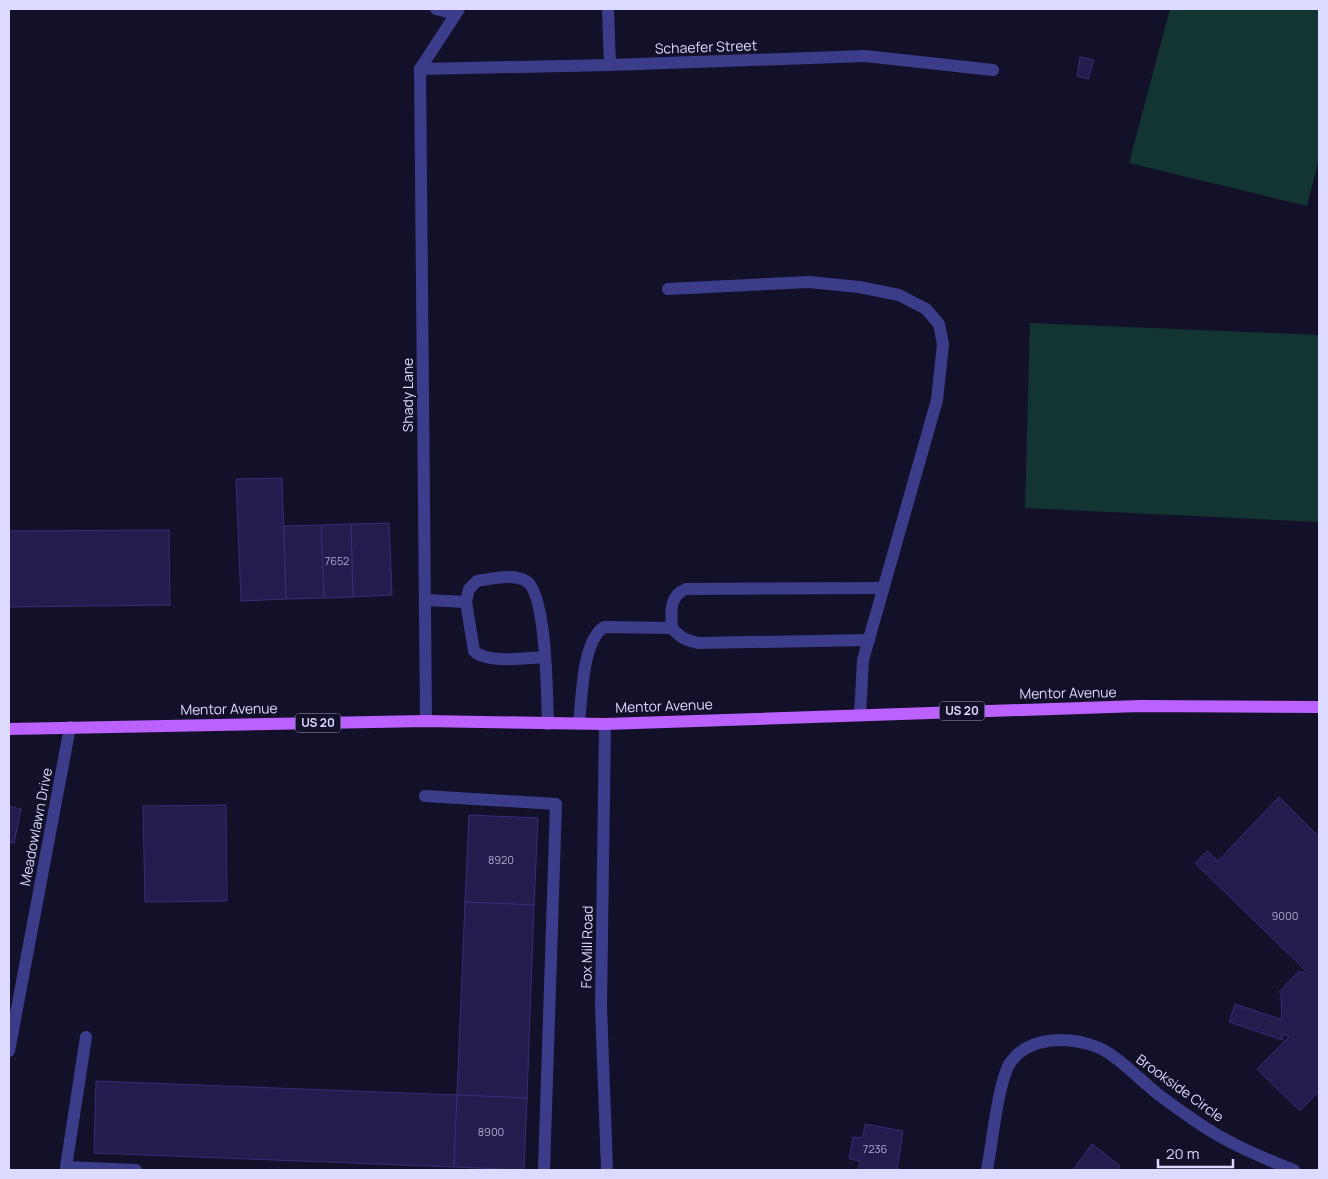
<svg xmlns="http://www.w3.org/2000/svg" width="1328" height="1179" font-family="Manrope,sans-serif">
	<rect width="100%" height="100%" fill="#13102a"/>
	<g fill="#133531">
		<polygon points="1170,9 1319,9 1319,159 1307,206 1129,163"/>
		<polygon points="1030,323 1319,335 1319,522 1025,508"/>
	</g>
	<g fill="#231c4c" stroke="#382e78">
		<polygon points="1080,57 1094,60 1088,79 1077,76"/>
		<polygon points="282,478 286,599 241,601 236,479"/>
		<polygon points="389,523 392,595 353,597 351,524"/>
		<polygon points="351,524 353,597 324,598 321,525"/>
		<polygon points="321,525 324,598 286,599 284,526"/>
		<polygon points="169,530 170,605 9,607 9,531"/>
		<polygon points="1279,797 1319,837 1319,1091 1300,1111 1257,1069 1289,1037 1283,1034 1282,1040 1229,1022 1235,1004 1282,1020 1281,994 1279,992 1299,971 1302,973 1305,970 1195,863 1207,851 1218,861"/>
		<polygon points="226,805 227,901 145,902 143,806"/>
		<polygon points="9,806 21,809 14,843 9,842"/>
		<polygon points="469,815 538,818 534,905 465,902"/>
		<polygon points="465,902 534,905 527,1098 457,1095"/>
		<polygon points="96,1081 457,1095 454,1167 94,1153"/>
		<polygon points="457,1095 527,1098 524,1170 454,1167"/>
		<polygon points="865,1124 903,1131 897,1170 858,1170 860,1161 849,1159 853,1137 863,1138"/>
		<polygon points="1092,1144 1120,1166 1117,1170 1073,1170"/>
	</g>
	<g fill="none" stroke-linecap="round" stroke-linejoin="round">
		<g stroke="#3b3d8a" stroke-width="12">
			<polyline points="436,9 455,14"/>
			<polyline points="608,9 610,65"/>
			<polyline points="420,69 426,721"/>
			<polyline points="420,69 610,65 865,56 993,70"/>
			<polyline points="420,69 459,9"/>
			<polyline points="668,289 809,282 859,287 899,295 926,309 939,324 943,344 937,400 863,660 860,715"/>
			<path d="M 426,600 L 466,602 L 469,589 L 477,581 C 491,579 513,573 526,581 C 547,593 547,699 548,724"/>
			<path d="M 466,602 L 474,651 C 487,664 527,658 545,657"/>
			<path d="M 672,628 C 680,638 686,640 698,643 L 869,640"/>
			<path d="M 579,723 C 582,698 582,641 604,627 L 672,628 C 671,612 669,596 686,589 L 883,588"/>
			<polyline points="605,724 601,1006 607,1170"/>
			<polyline points="425,796 556,804 544,1170"/>
			<polyline points="86,1037 66,1167 136,1170"/>
			<polyline points="9,1051 70,727"/>
			<path d="M 987,1170 C 992,1145 998,1082 1010,1063 C 1028,1036 1069,1036 1097,1047 C 1116,1054 1142,1082 1159,1095 C 1175,1107 1192,1119 1209,1130 C 1236,1147 1265,1159 1294,1170"/>
		</g>
		<polyline stroke="#ba61ff" stroke-width="12" points="9,729 426,721 605,724 1140,706 1319,707"/>
	</g>
	<g text-anchor="middle" stroke-width="4" stroke-linejoin="round" paint-order="stroke">
		<g font-size="11" fill="#aeaad2">
			<text x="337" y="565">7652</text>
			<text x="501" y="864">8920</text>
			<text x="1285" y="920">9000</text>
			<text x="491" y="1136">8900</text>
			<text x="875" y="1153">7236</text>
		</g>
		<g fill="#13102a" stroke="#a09dbf" stroke-width="1">
			<rect x="939.5" y="701.5" width="45" height="19" rx="4"/>
			<rect x="295.5" y="713.5" width="45" height="19" rx="4"/>
		</g>
		<g font-size="12" font-weight="bold" fill="#dcdaff">
			<text x="962" y="715">US 20</text>
			<text x="318" y="727">US 20</text>
		</g>
		<g font-size="14" fill="#dcdaff" stroke="#13102a">
			<text transform="translate(706 47) rotate(-2)" y="5">Schaefer Street</text>
			<text transform="translate(408 395) rotate(-90)" y="5">Shady Lane</text>
			<text transform="translate(1068 693) rotate(-1)" y="5">Mentor Avenue</text>
			<text transform="translate(664 706) rotate(-2)" y="5">Mentor Avenue</text>
			<text transform="translate(229 709) rotate(-1)" y="5">Mentor Avenue</text>
			<text transform="translate(36 827) rotate(-79)" y="5">Meadowlawn Drive</text>
			<text transform="translate(587 947) rotate(-89)" y="5">Fox Mill Road</text>
			<text transform="translate(1180 1088) rotate(36)" y="5">Brookside Circle</text>
		</g>
	</g>
	<rect width="1328" height="1179" fill="none" stroke="#dcdaff" stroke-width="20"/>
	<path d="M1158 1159v8h75v-8" fill="none" stroke="#dcdaff" stroke-width="2.5"/>
	<text x="1166" y="1159" font-size="15" fill="#dcdaff" stroke="#13102a" stroke-width="4" paint-order="stroke">20 m</text>
</svg>
